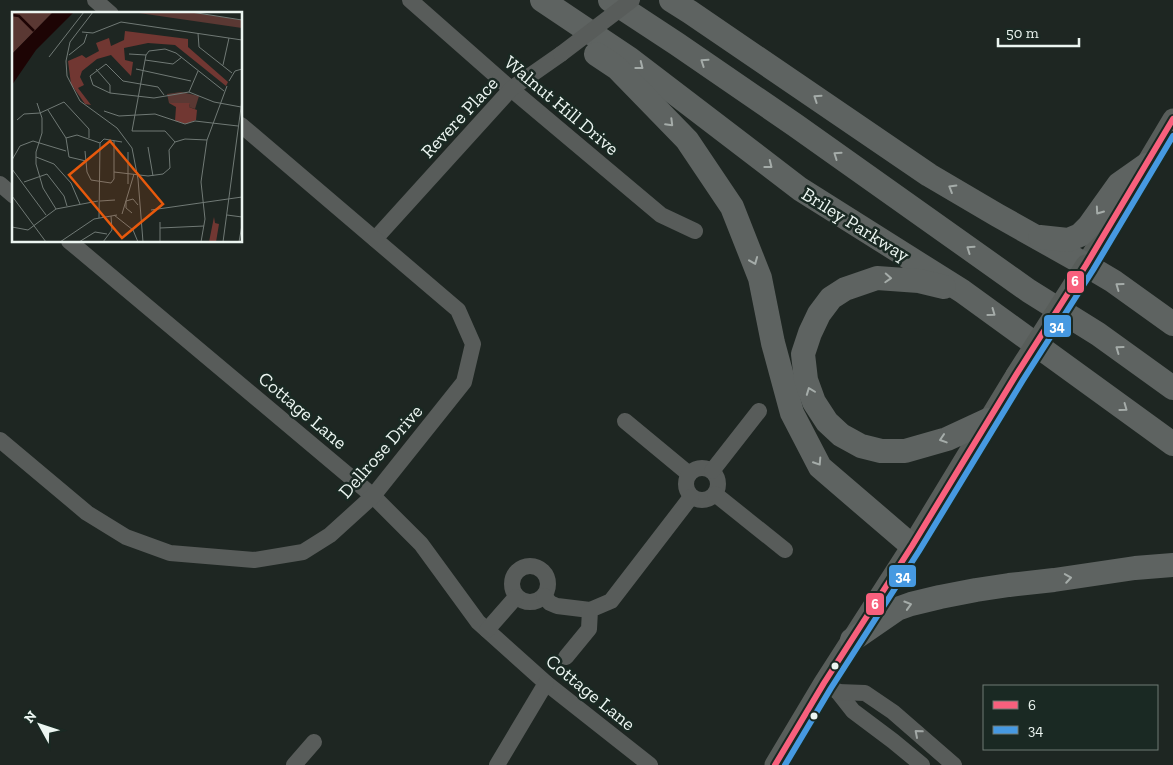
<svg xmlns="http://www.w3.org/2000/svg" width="1173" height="765" font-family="'Zilla Slab',serif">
	<rect width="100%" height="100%" fill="#1e2622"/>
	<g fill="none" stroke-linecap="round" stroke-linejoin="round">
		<g stroke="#585c5a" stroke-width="16">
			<polyline points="95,0 111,14"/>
			<polyline points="410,0 511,89 661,215 695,231"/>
			<polyline points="0,184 14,196"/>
			<polyline points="375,239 511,89 561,54"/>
			<polyline points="69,241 373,496 421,544 478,622 546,683 650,765"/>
			<polyline points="625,421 689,474"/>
			<polyline points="0,440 87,513 126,537 170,553 254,560 303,552 330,535 373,496 464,382 473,344 458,310 241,125"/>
			<circle cx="702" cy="484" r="16"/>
			<polyline points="712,471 759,411"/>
			<polyline points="715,494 785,550"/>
			<circle cx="530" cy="584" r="18"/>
			<polyline points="544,596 550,603 557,606 590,610"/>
			<polyline points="487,630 516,597"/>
			<polyline points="566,657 589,629 590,610 611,601 691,497"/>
			<polyline points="834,689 838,692 853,711 893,741 922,765"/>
			<polyline points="838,692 865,693 893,712 954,765"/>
			<polyline points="294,765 314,742"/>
			<polyline points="497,765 546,683"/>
		</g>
		<g stroke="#585d5a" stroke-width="21">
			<polyline points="1086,265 1173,119"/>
			<polyline points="775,765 824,683 912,546 1016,375"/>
		</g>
		<g stroke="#5e6361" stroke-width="24">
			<polyline points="542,0 630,59 800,189 962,291 1173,444"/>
			<polyline points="610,0 677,44 795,125 1029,291 1098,334 1173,388"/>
			<polyline points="671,0 690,12 929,175 997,215 1086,265 1113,281 1173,324"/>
			<polyline points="596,54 617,68 687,140 732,207 760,278 773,343 792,413 820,467 912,546"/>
			<polyline points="1040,237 1068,240 1080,235 1089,226 1119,184 1146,165"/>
			<polyline points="944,287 919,281 877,278 845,289 831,298 819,314 810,333 803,354 806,380 814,402 827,422 841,435 861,446 881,451 905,451 947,439 988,420"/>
			<polyline points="852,640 897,609 911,604 940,597 976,590 1009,585 1054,580 1135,568 1173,565"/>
		</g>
		<polyline stroke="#585c5a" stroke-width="16" points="561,54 632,0"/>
		<polyline stroke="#585d5a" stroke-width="21" points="1016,375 1086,265"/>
		<defs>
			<polyline id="bus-1" points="775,765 824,683 912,546 1016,375 1086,265 1173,119"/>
			<polyline id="bus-2" points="785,765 831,688 919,551 1023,380 1093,270 1173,136"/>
		</defs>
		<use href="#bus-1" stroke="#1a2923" stroke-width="10"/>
		<use href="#bus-2" stroke="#1a2923" stroke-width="10"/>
		<use href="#bus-1" stroke="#f8607d" stroke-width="6"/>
		<use href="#bus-2" stroke="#4699e1" stroke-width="6"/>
	</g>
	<defs><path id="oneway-chevron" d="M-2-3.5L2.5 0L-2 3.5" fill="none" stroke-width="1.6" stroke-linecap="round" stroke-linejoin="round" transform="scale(1.25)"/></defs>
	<g stroke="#a5aca9">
		<use href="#oneway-chevron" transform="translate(704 62) rotate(-146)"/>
		<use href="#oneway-chevron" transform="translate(640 66) rotate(38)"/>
		<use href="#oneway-chevron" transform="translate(817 98) rotate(-146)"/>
		<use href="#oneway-chevron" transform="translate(670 123) rotate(45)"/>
		<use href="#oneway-chevron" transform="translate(837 155) rotate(-145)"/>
		<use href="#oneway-chevron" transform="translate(769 165) rotate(38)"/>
		<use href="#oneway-chevron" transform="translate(952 188) rotate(-149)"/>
		<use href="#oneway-chevron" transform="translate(1099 211) rotate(125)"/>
		<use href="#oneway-chevron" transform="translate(970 249) rotate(-145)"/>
		<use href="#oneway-chevron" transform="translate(754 261) rotate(68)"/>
		<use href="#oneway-chevron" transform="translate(888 278) rotate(3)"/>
		<use href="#oneway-chevron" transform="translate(1119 286) rotate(-144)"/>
		<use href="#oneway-chevron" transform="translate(992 313) rotate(36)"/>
		<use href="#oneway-chevron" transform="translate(1119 349) rotate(-144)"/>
		<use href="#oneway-chevron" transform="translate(810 391) rotate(-111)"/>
		<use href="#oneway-chevron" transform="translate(1124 408) rotate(36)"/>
		<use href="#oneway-chevron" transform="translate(943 439) rotate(162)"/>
		<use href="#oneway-chevron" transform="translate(818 462) rotate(57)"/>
		<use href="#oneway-chevron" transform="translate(1068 578) rotate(-9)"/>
		<use href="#oneway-chevron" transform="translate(908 605) rotate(-17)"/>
	</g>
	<use stroke="#a2a8a6" href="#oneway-chevron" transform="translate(918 733) rotate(-139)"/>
	<g fill="#ecf5f1" stroke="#1a2923" stroke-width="2">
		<circle cx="835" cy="666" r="4.5"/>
		<circle cx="814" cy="716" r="4.5"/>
	</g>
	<g text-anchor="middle" stroke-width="5" stroke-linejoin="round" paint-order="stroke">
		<g font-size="19" fill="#ecf5f1" stroke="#1a2923">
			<text transform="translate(562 105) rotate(40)" y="7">Walnut Hill Drive</text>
			<text transform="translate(459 117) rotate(-47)" y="7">Revere Place</text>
			<text transform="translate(856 224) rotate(32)" y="7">Briley Parkway</text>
			<text transform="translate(303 410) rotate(40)" y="7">Cottage Lane</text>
			<text transform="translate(380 451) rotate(-49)" y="7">Dellrose Drive</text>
			<text transform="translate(591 692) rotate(39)" y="7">Cottage Lane</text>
		</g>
	</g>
	<g transform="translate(12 12)">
		<rect width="230" height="230" fill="#1e2622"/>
		<path d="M 169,80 L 187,84 L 183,97 L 177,95 L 178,91 L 157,91 L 155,82 Z" fill="#5a3833"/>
		<path d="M 113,19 L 176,27 L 176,35 L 216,70 L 214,74 L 163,33 L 136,31 L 112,36 L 113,48 L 121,50 L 119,64 L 99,43 L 85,47 L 70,59 L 68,65 L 72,73 L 66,76 L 79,93 L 73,92 L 59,72 L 56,49 L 70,43 L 74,46 L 87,39 L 84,31 L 97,26 L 99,34 L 112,28 ZM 157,91 L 178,91 L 177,95 L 185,98 L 184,108 L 174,112 L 163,109 L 164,95 ZM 202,205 L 203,211 L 207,212 L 204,230 L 197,230 Z" fill="#713732"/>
		<path d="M 0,0 L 41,0 L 0,42 ZM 120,0 L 177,0 L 230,8 L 230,16 Z" fill="#5a3833"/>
		<path d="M 41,0 L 62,0 L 24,38 L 0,73 L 0,42 Z" fill="#1d0404"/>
		<path fill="none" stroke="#1d0404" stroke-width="2.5" d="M 0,3 L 7,4 L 22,19"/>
		<path fill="none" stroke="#707975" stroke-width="1" d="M 81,0 L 58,30 L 54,49 L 55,64 L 68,89 L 105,116 L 120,136 L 126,167 L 131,230M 179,0 L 230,8M 70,20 L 81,21 L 109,10 L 230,28M 186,21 L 187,35 L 220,61M 117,42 L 134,43M 57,43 L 72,31 L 75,22M 37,45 L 72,0M 133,48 L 161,52 L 170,45M 211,53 L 217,26M 84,57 L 98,73 L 98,81M 124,57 L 179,69M 217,69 L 223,59 L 230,57M 177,80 L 186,59M 152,83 L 146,75 L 111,69 L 94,52 L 78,64 L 81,73 L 98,81 L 142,86 L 177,80 L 202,90 L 229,95M 25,91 L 30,106 L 30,121 L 24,140 L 24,152 L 31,176 L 44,197M 36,98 L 54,126 L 57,145 L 74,149M 92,99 L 107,104 L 143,102 L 173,112 L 183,109 L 226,114M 5,108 L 12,102 L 28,101 L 52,90 L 77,117 L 77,126M 54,126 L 65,123 L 88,131 L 92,127 L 110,130M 163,130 L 153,119 L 120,119 L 134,43 L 137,39 L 153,37 L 164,41 L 212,79M 136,135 L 141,164M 73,139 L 75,160 L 79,168 L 99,171 L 102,167 L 102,129M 116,140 L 116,172M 24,145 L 42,152 L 59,171 L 68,192M 0,148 L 8,134 L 21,129 L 54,139M 0,157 L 34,203M 102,160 L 136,164 L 151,162 L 158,156 L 157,138 L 163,130 L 173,127 L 195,128M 12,170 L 35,162 L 52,184 L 55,194M 0,184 L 34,230M 88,189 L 103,188M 139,198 L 230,185M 120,201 L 114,196 L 114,189 L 121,187 L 126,193M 110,202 L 122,162M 102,203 L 121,218 L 126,230M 215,203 L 230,205M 87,206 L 88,131M 148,210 L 148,230M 0,215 L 16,218 L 44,197 L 86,189M 148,216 L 192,214M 48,230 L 82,207 L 105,203M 67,230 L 83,220 L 95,222M 91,230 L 100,218 L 99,204M 189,230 L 193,207 L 189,170 L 195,128 L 215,74M 211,230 L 230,88M 227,230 L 230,213"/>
		<path fill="#e8590c" fill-opacity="0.15" stroke="#e8590c" stroke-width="2.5" d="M 98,129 L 151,192 L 110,226 L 57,163 Z"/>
		<rect width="230" height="230" fill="none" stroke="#ecf5f1" stroke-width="2.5"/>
	</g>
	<g stroke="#1a2923" stroke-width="2">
		<rect x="1066" y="270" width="19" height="24" rx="5" fill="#f8607d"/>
		<rect x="1043" y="314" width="29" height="24" rx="5" fill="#4699e1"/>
		<rect x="888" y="564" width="29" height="24" rx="5" fill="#4699e1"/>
		<rect x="865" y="592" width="20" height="24" rx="5" fill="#f8607d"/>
	</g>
	<g font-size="14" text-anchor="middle" font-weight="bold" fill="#fff">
		<text x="1075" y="286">6</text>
		<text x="1057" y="331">34</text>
		<text x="903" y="581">34</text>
		<text x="875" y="609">6</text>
	</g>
	<rect x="983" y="685" width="175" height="65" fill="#1a2923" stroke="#6e7b75"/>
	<rect x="993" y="701" width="25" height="8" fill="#f8607d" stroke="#6e7b75"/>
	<text x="1028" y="710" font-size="15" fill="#ecf5f1">6</text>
	<rect x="993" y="726" width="25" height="8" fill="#4699e1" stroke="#6e7b75"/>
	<text x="1028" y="735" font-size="15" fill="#ecf5f1">34</text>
	<g transform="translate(40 725) rotate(310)" stroke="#1a2923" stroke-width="4" paint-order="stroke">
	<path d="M0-4L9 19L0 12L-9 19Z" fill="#ecf5f1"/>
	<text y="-8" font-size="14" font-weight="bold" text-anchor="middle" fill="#ecf5f1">N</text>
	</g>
	<path d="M998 38v8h81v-8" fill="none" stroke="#ecf5f1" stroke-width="2.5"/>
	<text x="1006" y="38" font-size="15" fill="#ecf5f1" stroke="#1a2923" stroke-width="4" paint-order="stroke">50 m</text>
</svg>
